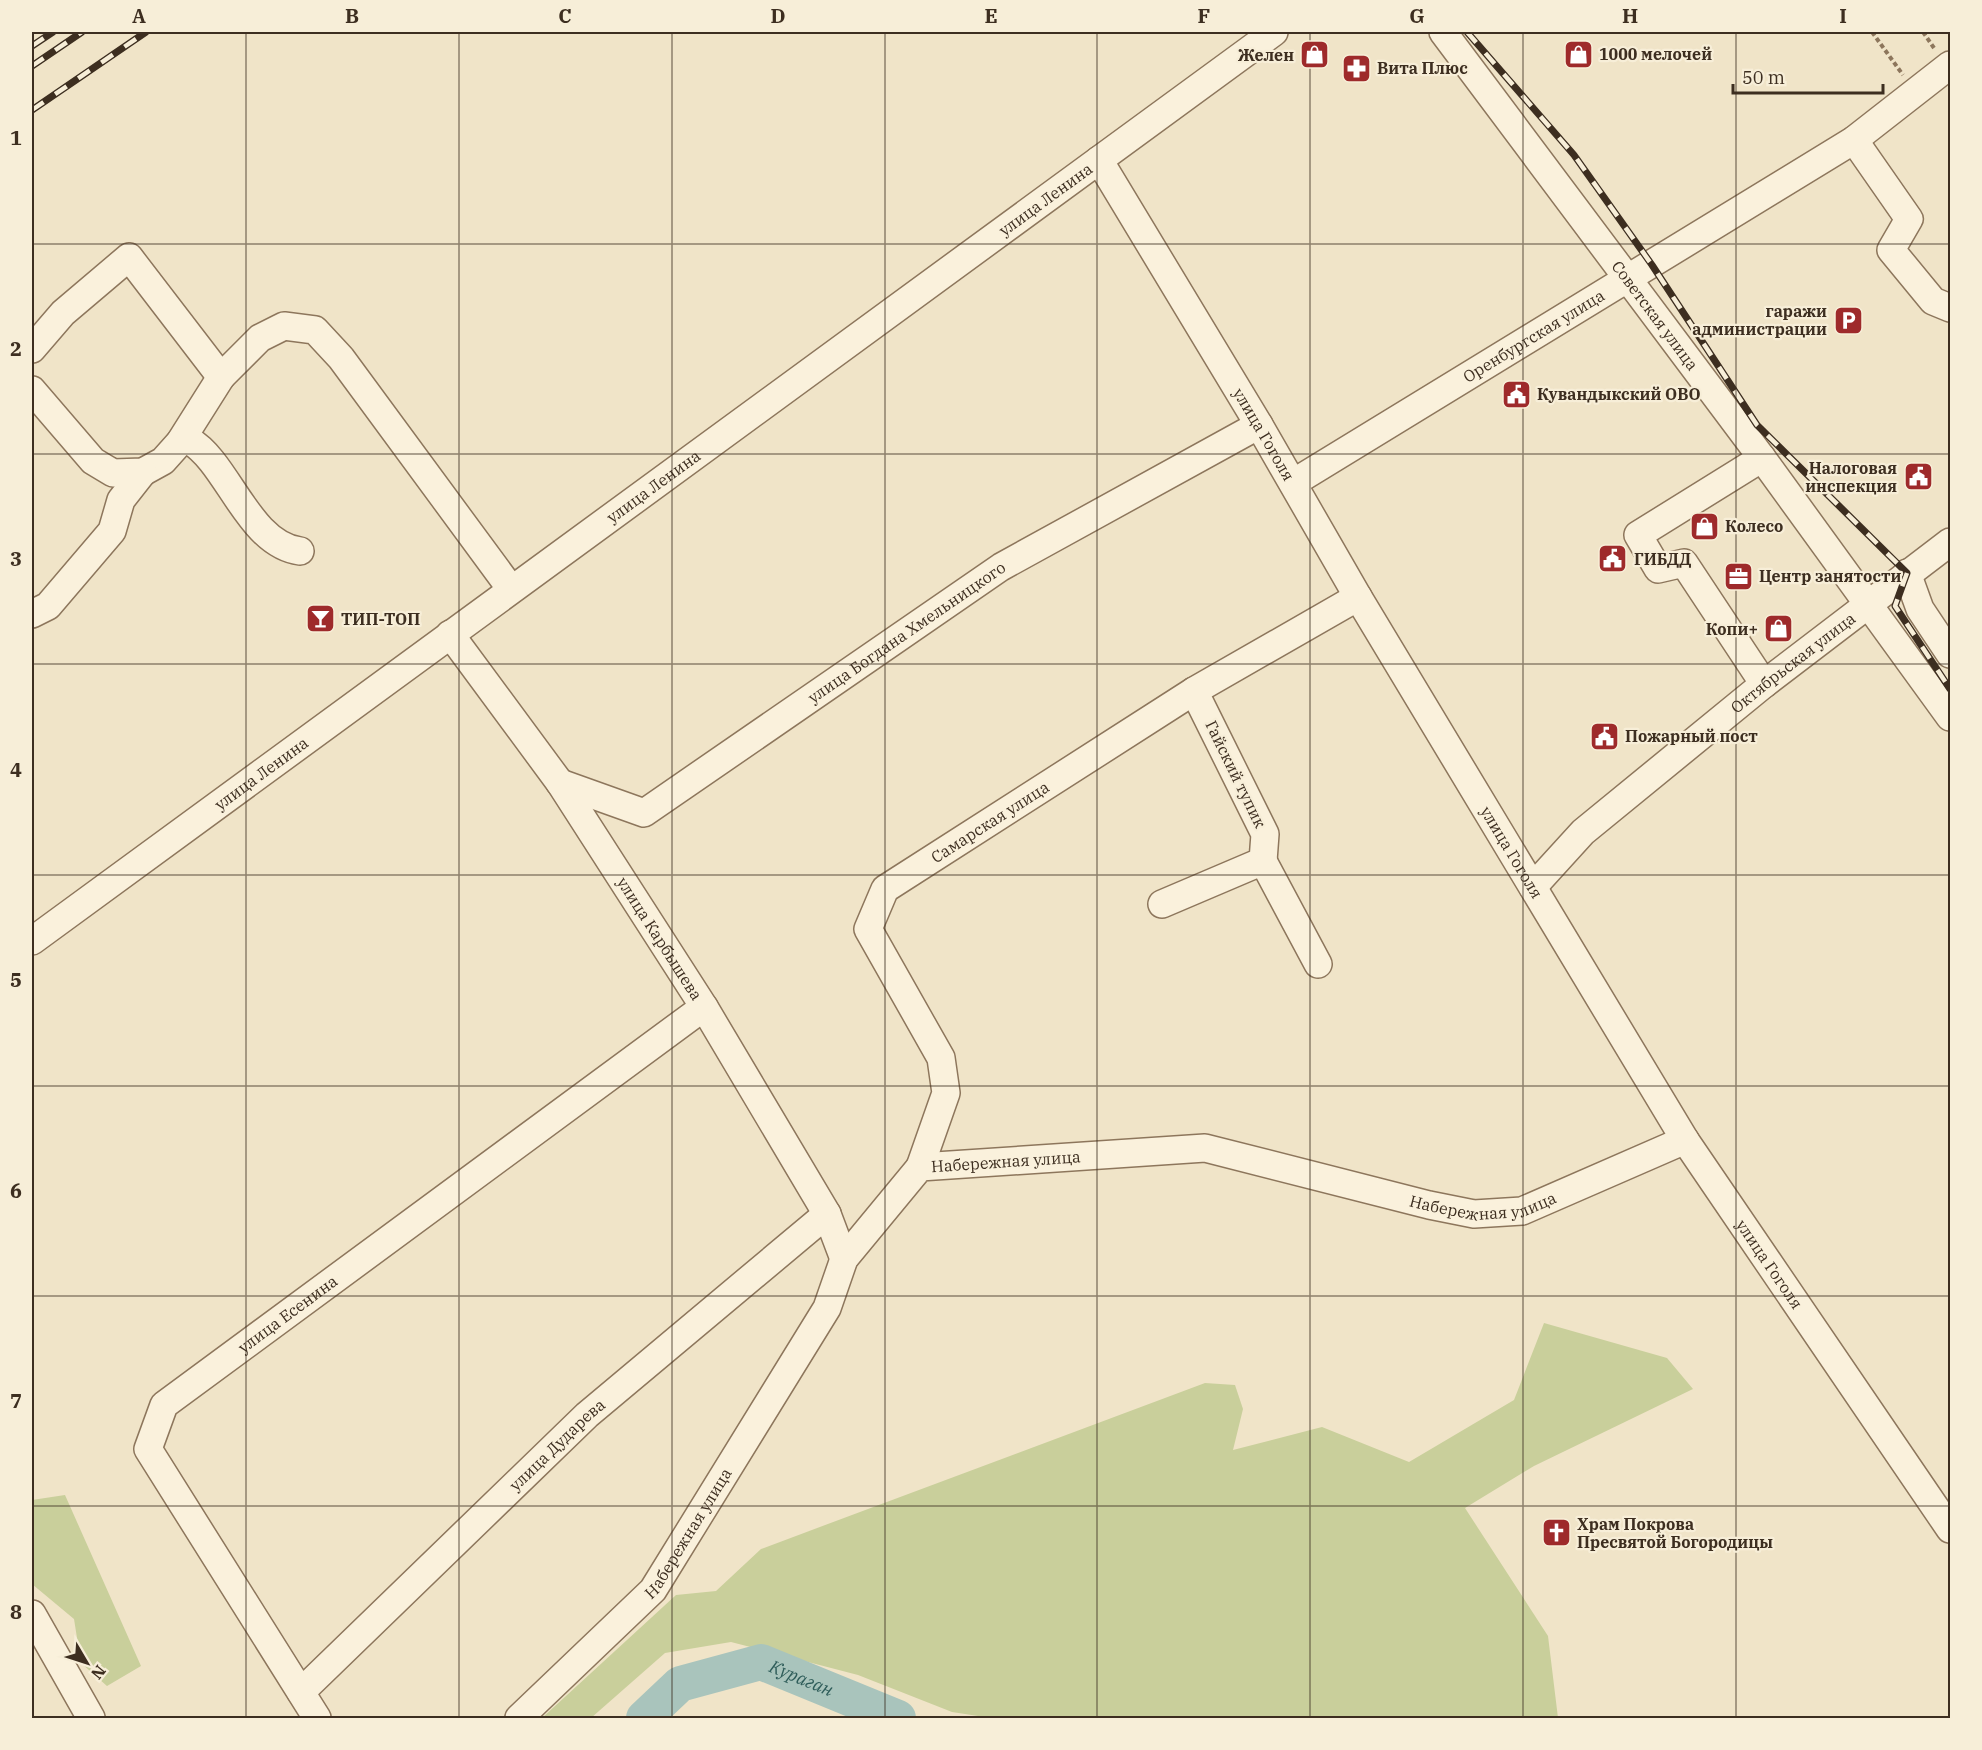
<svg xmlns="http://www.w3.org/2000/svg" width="1982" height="1750" font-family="'IBM Plex Serif',serif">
	<rect width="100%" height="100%" fill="#f0e4c8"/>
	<g fill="#c9cf9b">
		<polygon points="1544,1323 1667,1358 1693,1389 1534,1466 1465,1508 1548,1636 1558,1718 991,1718 952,1712 858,1675 731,1642 665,1653 591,1718 542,1718 676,1595 716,1591 761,1549 1205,1383 1235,1385 1243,1409 1233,1450 1322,1427 1409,1462 1514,1400"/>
		<polygon points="65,1495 141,1666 107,1686 81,1663 74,1619 32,1584 32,1500"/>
	</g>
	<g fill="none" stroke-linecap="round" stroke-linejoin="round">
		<path stroke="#a9c4bc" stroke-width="36" id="s1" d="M 644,1718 L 680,1684 L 761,1662 L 898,1718"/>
		<defs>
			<g id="minor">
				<path id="s2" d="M 1443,32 L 1762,458 L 1950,717"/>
				<polyline points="1854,140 1909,219 1891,250 1933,301 1950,308"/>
				<path id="s3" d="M 1099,160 L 1259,425 L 1358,597 L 1685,1140 L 1950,1529"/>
				<polyline points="32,349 63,313 129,257 221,377"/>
				<polyline points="32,390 93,461 113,473 143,472 163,461 180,442 221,377 260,338 284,326 315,330 341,358 511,589"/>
				<path d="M 180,442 L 190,441 C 228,463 248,544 300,551"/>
				<polyline points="1762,458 1638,535 1658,569 1684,563 1764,684"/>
				<path id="s4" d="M 1293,483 L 1854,140 L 1950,65"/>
				<polyline points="1907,573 1920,609 1950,654"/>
				<polyline points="32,614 48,606 112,531 121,500 143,472"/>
				<path id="s5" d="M 450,634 L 560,783 L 704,1007 L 827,1214 L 844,1259"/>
				<path id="s6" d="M 560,783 L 644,813 L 1001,567 L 1259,425"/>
				<polyline points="1263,861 1318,964"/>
				<path id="s7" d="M 1533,887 L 1583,832 L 1764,684 L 1950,542"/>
				<polyline points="1162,904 1263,861 1265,834 1194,691"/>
				<path id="s8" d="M 32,941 L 1274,32"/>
				<path id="s9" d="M 920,1167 L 946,1093 L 941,1058 L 868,929 L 885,889 L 1194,691 L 1358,597"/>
				<polyline points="32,1614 91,1718"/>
				<path id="s10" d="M 301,1692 L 587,1415 L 827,1214"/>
				<path id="s11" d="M 317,1718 L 148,1449 L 164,1405 L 704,1007"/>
				<path id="s12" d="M 519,1718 L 653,1590 L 827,1308 L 844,1259 L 920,1167 L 1205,1148 L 1429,1205 L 1474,1214 L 1522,1211 L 1685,1140"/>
			</g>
		</defs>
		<use href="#minor" stroke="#8d765c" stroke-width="30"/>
		<g stroke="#8d765c" stroke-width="4" stroke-dasharray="4.5 3" stroke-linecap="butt">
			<polyline points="1872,32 1903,75"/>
			<polyline points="1923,32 1934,48"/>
		</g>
		<use href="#minor" stroke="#faf1dc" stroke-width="27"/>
		<defs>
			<g id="rail">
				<polyline points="1467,32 1574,155 1652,265 1757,425 1907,573 1895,606 1950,689"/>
				<polyline points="32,46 53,32"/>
				<polyline points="32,66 82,32"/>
				<polyline points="32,110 146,32"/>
			</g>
		</defs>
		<use href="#rail" stroke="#3d2e20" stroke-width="7"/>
		<use href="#rail" stroke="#f7eed8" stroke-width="4.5" stroke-dasharray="14" stroke-linecap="butt"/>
	</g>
	<path fill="none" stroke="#3d2e20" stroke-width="1.5" stroke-opacity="0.55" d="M 246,32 L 246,1718M 459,32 L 459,1718M 672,32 L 672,1718M 885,32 L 885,1718M 1097,32 L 1097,1718M 1310,32 L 1310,1718M 1523,32 L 1523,1718M 1736,32 L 1736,1718M 32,244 L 1950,244M 32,454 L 1950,454M 32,664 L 1950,664M 32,875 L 1950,875M 32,1086 L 1950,1086M 32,1296 L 1950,1296M 32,1506 L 1950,1506"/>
	<defs>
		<symbol id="shop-square" viewBox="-11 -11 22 22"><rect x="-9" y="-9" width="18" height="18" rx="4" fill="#9e2a2b" stroke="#f7eed8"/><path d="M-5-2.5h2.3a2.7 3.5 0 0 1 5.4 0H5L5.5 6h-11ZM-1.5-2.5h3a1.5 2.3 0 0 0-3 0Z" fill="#fff"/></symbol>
		<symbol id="pharmacy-square" viewBox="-11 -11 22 22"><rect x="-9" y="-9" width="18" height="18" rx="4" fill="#9e2a2b" stroke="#f7eed8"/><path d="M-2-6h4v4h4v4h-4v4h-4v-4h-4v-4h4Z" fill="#fff"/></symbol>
		<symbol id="parking-square" viewBox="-11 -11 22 22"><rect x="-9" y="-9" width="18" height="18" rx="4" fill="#9e2a2b" stroke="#f7eed8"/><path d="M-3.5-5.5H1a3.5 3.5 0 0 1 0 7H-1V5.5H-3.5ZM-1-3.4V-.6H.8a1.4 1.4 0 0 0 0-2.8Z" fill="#fff"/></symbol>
		<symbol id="civic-square" viewBox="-11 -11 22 22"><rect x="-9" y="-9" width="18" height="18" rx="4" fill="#9e2a2b" stroke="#f7eed8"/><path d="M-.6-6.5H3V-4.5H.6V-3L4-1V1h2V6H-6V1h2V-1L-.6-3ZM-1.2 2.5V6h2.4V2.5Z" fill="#fff"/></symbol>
		<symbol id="office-square" viewBox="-11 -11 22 22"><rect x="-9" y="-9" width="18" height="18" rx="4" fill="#9e2a2b" stroke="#f7eed8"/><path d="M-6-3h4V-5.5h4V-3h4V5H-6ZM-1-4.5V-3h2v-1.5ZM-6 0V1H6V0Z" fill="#fff"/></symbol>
		<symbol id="bar-square" viewBox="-11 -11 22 22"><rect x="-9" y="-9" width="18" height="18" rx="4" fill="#9e2a2b" stroke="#f7eed8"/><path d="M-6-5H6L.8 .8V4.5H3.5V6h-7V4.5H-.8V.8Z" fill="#fff"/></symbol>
		<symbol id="church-square" viewBox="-11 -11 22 22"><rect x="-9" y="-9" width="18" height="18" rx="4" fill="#9e2a2b" stroke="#f7eed8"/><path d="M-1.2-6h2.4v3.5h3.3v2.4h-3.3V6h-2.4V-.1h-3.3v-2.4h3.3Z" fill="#fff"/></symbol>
	</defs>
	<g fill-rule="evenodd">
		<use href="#shop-square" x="1562" y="38" width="33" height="33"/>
		<use href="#shop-square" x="1298" y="38" width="33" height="33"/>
		<use href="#pharmacy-square" x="1340" y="52" width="33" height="33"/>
		<use href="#parking-square" x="1832" y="304" width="33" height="33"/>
		<use href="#civic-square" x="1500" y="378" width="33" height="33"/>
		<use href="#civic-square" x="1902" y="460" width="33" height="33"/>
		<use href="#shop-square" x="1688" y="510" width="33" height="33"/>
		<use href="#civic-square" x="1596" y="542" width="33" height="33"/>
		<use href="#office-square" x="1722" y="560" width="33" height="33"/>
		<use href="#bar-square" x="304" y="602" width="33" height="33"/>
		<use href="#shop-square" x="1762" y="612" width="33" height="33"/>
		<use href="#civic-square" x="1588" y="720" width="33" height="33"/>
		<use href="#church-square" x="1540" y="1516" width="33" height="33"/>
	</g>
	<g text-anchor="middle" stroke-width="4.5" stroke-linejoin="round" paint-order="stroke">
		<g font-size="16" font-weight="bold" fill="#3d2e20" stroke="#f7eed8" text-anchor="start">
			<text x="1599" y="60">1000 мелочей</text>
			<text x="1294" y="61" text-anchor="end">Желен</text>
			<text x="1377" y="74">Вита Плюс</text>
			<text x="1827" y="317" text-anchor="end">гаражи<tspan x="1827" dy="18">администрации</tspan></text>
			<text x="1537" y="400">Кувандыкский ОВО</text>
			<text x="1897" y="474" text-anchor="end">Налоговая<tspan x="1897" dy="18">инспекция</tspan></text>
			<text x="1725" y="532">Колесо</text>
			<text x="1634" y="565">ГИБДД</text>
			<text x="1759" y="582">Центр занятости</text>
			<text x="341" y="625">ТИП-ТОП</text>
			<text x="1758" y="635" text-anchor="end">Копи+</text>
			<text x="1625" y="742">Пожарный пост</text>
			<text x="1577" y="1530">Храм Покрова<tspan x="1577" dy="18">Пресвятой Богородицы</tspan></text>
		</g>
		<g font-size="16" fill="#3d2e20" stroke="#f7eed8">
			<text dy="6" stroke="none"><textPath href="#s8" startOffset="1256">улица Ленина</textPath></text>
			<text dy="6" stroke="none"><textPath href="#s2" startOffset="354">Советская улица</textPath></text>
			<text dy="6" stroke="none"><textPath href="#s4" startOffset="282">Оренбургская улица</textPath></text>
			<text dy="6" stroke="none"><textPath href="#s3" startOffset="320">улица Гоголя</textPath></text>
			<text dy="6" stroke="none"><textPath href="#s8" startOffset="770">улица Ленина</textPath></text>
			<text dy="6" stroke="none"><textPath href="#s6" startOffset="408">улица Богдана Хмельницкого</textPath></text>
			<text dy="6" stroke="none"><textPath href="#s7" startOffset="344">Октябрьская улица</textPath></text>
			<text dy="6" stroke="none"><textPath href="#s8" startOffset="284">улица Ленина</textPath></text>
			<text transform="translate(1236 774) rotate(64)" y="6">Гайский тупик</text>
			<text dy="6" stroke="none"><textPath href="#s9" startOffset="430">Самарская улица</textPath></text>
			<text dy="6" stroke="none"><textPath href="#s3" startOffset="806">улица Гоголя</textPath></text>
			<text dy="6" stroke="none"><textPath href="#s5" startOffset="370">улица Карбышева</textPath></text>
			<text dy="6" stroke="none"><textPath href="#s12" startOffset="774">Набережная улица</textPath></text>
			<text dy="6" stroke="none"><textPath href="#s12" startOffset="1260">Набережная улица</textPath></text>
			<text dy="6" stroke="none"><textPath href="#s3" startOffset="1292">улица Гоголя</textPath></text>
			<text dy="6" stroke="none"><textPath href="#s11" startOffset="518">улица Есенина</textPath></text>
			<text dy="6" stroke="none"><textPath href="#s10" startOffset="356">улица Дударева</textPath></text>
			<text dy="6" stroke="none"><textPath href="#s12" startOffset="252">Набережная улица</textPath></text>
		</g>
		<g font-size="18" font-style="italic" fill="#2f5d5a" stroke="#f7eed8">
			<text dy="6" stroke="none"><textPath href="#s1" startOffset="177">Кураган</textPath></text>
		</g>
	</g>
	<rect width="1982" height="1750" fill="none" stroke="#f7eed8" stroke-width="66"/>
	<g transform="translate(87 1663) rotate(129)" stroke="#f7eed8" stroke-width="4.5" paint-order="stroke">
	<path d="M0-4.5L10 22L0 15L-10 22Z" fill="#3d2e20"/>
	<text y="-9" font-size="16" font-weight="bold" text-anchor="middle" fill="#3d2e20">N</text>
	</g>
	<path d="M1733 84v9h150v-9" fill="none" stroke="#3d2e20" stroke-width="3"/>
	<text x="1742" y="84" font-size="18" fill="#3d2e20" stroke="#f7eed8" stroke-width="4.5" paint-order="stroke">50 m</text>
	<rect x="33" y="33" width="1916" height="1684" fill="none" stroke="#3d2e20" stroke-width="2"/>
	<g font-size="20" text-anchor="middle" font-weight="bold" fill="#3d2e20">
		<text x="139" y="23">A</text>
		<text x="352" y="23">B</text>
		<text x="565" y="23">C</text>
		<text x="778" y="23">D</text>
		<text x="991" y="23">E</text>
		<text x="1204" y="23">F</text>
		<text x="1417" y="23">G</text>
		<text x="1630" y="23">H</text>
		<text x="1843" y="23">I</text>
		<text x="16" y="145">1</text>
		<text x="16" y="356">2</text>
		<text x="16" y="566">3</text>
		<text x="16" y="777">4</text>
		<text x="16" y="987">5</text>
		<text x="16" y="1198">6</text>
		<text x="16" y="1408">7</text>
		<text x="16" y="1619">8</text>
	</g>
</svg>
